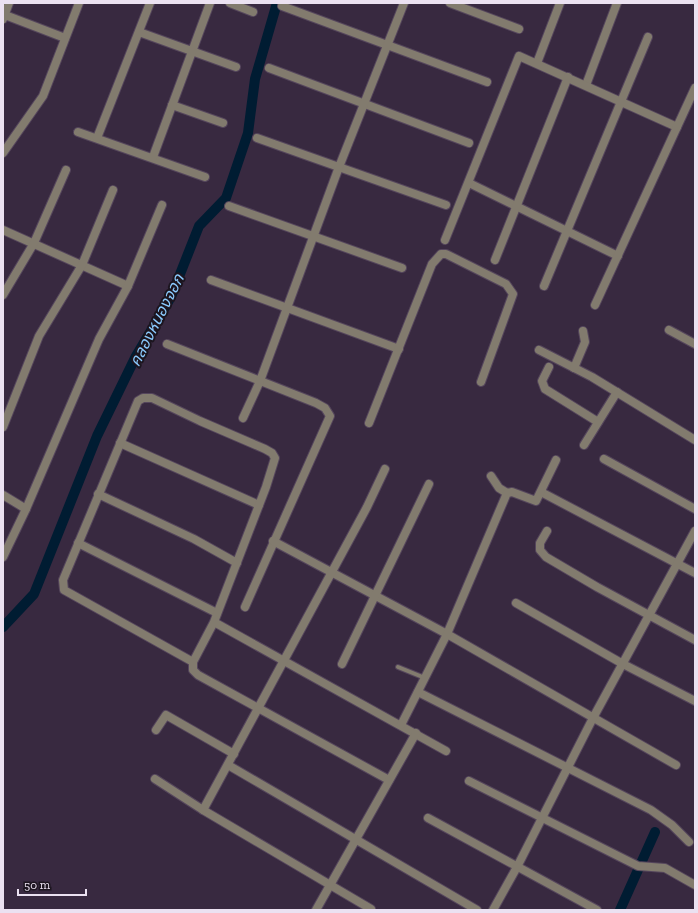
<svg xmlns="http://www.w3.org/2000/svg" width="698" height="913" font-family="'Zilla Slab','Noto Sans Thai',serif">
	<rect width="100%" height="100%" fill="#382940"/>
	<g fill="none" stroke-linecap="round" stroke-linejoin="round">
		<g stroke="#001c32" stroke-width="10">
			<polyline points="3,627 34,594 97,436 136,356 171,297 199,226 226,198 248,133 255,79 277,3"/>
			<polyline points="620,910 655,832"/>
		</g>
		<defs>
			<polyline id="service" points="398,667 425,678"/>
			<g id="minor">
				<polyline points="230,3 253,12"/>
				<polyline points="450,3 519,29"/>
				<polyline points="282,6 487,82"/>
				<polyline points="5,15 65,38"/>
				<polyline points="3,19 9,3"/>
				<polyline points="139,32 236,67"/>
				<polyline points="537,63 560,3"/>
				<polyline points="269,68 469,143"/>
				<polyline points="586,85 617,3"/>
				<polyline points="172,105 223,123"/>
				<polyline points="78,132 205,177"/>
				<polyline points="97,138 150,3"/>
				<polyline points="257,138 446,205"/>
				<polyline points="3,153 43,96 79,3"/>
				<polyline points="153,157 210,3"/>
				<polyline points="469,183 618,256"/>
				<polyline points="229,206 402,268"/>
				<polyline points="3,230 128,286"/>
				<polyline points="445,240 519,56 677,127"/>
				<polyline points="495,260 568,77"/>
				<polyline points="211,280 399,349"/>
				<polyline points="544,286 648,37"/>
				<polyline points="3,295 34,243 66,170"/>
				<polyline points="595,305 695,88"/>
				<polyline points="669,330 695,344"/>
				<polyline points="167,344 316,403 325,408 330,416 245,607"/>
				<polyline points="539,350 592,377 695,440"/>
				<polyline points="549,367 542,381 545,389 598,422"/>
				<polyline points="574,368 585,342 583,331"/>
				<polyline points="243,418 260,381 339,167 404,3"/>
				<polyline points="369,423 432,264 441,254 446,254 506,284 513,294 481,382"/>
				<polyline points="3,427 39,336 82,265 113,190"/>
				<polyline points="120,443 259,505"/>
				<polyline points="584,445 617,392"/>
				<polyline points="604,459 695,509"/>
				<polyline points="491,476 499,488 507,493"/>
				<polyline points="541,492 695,573"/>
				<polyline points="98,494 194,539 237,563"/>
				<polyline points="3,495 26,509"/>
				<polyline points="547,531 540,543 540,550 546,557 597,587 695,640"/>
				<polyline points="273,541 447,634 676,765"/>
				<polyline points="78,543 217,613"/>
				<polyline points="3,557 26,509 99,339 128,286 162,205"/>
				<polyline points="516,603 623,664 695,701"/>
				<polyline points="214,622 266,487 275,458 272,453 265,449 200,421 152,398 143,398 138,401 63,580 64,590 193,662 214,622 446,751"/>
				<polyline points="193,662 193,670 198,675 389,780"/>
				<polyline points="342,664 429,484"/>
				<polyline points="418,692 651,810 672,825 689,842"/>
				<polyline points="401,725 447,634 507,493 512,492 536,501 556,460"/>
				<polyline points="156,730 166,715 234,754"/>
				<polyline points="228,765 477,910"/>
				<polyline points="155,779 203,810 371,909"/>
				<polyline points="469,781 638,866 665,868 695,885"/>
				<polyline points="203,810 367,507 385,469"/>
				<polyline points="428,818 597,910"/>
				<polyline points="316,910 416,733"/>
				<polyline points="493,910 517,867 593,718 695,531"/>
			</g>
		</defs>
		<use href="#service" stroke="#55465c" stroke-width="6"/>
		<use href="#minor" stroke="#55465c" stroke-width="10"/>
		<use href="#service" stroke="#827b6e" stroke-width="4"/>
		<use href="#minor" stroke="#827b6e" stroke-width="8"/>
	</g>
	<g text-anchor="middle" stroke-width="4" stroke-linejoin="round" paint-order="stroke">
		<g font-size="16" font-style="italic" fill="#8bcafe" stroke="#1c151f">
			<text transform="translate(156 320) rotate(-63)" y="6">คลองหนองจอก</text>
		</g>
	</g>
	<rect width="698" height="913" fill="none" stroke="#ebe1f1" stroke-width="8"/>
	<path d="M18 889v6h68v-6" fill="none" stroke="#ebe1f1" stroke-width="2"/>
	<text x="24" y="889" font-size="12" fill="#ebe1f1" stroke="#1c151f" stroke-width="3" paint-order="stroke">50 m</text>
</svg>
